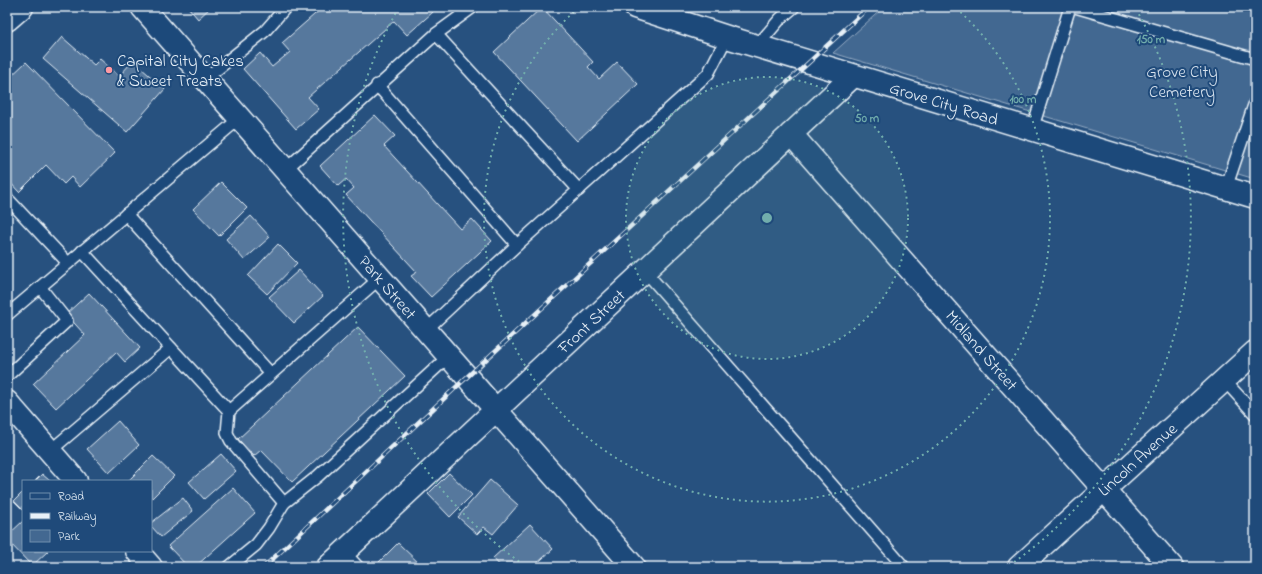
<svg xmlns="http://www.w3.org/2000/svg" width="1262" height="574" font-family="'Indie Flower',sans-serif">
	<rect width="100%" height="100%" fill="#27517f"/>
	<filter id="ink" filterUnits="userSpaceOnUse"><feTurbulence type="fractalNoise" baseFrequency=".025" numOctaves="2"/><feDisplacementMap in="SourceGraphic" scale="8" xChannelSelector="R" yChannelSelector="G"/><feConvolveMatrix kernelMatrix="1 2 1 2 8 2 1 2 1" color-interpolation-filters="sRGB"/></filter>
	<g filter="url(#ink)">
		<polygon fill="#436891" stroke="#96acc4" points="884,7 1255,7 1255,179 833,53"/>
		<g fill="#57789d" stroke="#e8f1f8">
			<polygon points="188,7 211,7 198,19"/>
			<polygon points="323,7 428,7 433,12 407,35 394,21 308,97 319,109 296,129 243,69 260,53 272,67 290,52 282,43"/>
			<polygon points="542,7 593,62 588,67 599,79 617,62 638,84 577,141 494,52"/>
			<polygon points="62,37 94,65 100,59 119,76 133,61 165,89 127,132 43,59"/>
			<polygon points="26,62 115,153 80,187 71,177 64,184 46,165 19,192 7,179 7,80"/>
			<polygon points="375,115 395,136 384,146 460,229 472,219 492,241 431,297 411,276 417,272 346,195 354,188 346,179 338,186 320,166"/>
			<polygon points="221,182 247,208 219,236 193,209"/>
			<polygon points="251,216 270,237 244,260 226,239"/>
			<polygon points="278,244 297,263 267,294 248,276"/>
			<polygon points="299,270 323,296 294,323 269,297"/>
			<polygon points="89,293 140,348 125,362 116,352 56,408 33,384 85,335 66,314"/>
			<polygon points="358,327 405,376 292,482 261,450 254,456 238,439"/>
			<polygon points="118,421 139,445 109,473 87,449"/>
			<polygon points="221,454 236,471 204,499 189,482"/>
			<polygon points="153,456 174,476 151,499 151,481 128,481"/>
			<polygon points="449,473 472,495 450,517 428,494"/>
			<polygon points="42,474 50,481 35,481"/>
			<polygon points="490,480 518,505 493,534 484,527 477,534 458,517"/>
			<polygon points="233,488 255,513 195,567 188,567 168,546"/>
			<polygon points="23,492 23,510 14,501"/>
			<polygon points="183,498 193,511 161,537 151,526 151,523"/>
			<polygon points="23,521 23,551 48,551 32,566 7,540 7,536"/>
			<polygon points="530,524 553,549 533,567 501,567 493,558"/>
			<polygon points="398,543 423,567 384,567 379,562"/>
		</g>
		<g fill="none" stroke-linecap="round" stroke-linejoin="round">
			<defs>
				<g id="service">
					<polyline points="1075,7 1255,59"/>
					<polyline points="436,34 473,7"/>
					<polyline points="757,46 780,19 794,7"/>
					<polyline points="205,79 265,31 286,7"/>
					<polyline points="377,85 517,245"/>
					<polyline points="1032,130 1070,7"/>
					<polyline points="285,170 436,34 579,190"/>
					<polyline points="1226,188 1255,102"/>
					<polyline points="7,198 68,263"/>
					<polyline points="126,214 271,374"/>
					<polyline points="82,251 229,411 380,278"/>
					<polyline points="645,271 904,567"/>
					<polyline points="7,315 240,118"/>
					<polyline points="426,330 517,245 708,74 727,37"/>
					<polyline points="7,376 67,321 40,287"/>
					<polyline points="1224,380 1255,414"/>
					<polyline points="229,411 227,433 231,441 284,503"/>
					<polyline points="50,451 171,348"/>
					<polyline points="344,552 358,567"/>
					<polyline points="229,567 256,545 269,528 284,503 318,476 449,356"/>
				</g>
				<g id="minor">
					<polyline points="142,7 634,567"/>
					<polyline points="791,134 1172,567"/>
					<polyline points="7,402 76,481"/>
					<polyline points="137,551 151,567"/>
					<polyline points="328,567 853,76"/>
					<polyline points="1019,567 1255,352"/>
				</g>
				<polyline id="secondary" points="635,7 727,37 1255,197"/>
				<polyline id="primary" points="7,20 22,7"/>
			</defs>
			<use href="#service" stroke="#e8f1f8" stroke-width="14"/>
			<use href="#minor" stroke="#e8f1f8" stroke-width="25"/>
			<use href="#secondary" stroke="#e8f1f8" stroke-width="25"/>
			<use href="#primary" stroke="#e8f1f8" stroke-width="25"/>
			<use href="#service" stroke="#1f4a7a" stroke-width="11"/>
			<use href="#minor" stroke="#1f4a7a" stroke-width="22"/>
			<use href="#secondary" stroke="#1f4a7a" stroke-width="22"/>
			<use href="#primary" stroke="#1f4a7a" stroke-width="22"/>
			<defs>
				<polyline id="rail" points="264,567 467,377 869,7"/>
			</defs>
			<use href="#rail" stroke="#e8f1f8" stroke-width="4.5"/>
			<use href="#rail" stroke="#1f4a7a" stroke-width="3" stroke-dasharray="9" stroke-linecap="butt"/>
		</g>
	</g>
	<circle cx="767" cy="218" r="141" fill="#71adac" fill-opacity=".12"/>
	<g fill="none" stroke="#71adac" stroke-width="2" stroke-dasharray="2 4">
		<circle cx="767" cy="218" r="141"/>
		<path d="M956 8A283 283 0 1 1 578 8"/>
		<path d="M524 565A424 424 0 0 1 398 9M1136 9A424 424 0 0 1 1010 565"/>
	</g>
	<circle fill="#ff9aa2" stroke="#1f4a7a" stroke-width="1.5" cx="109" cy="70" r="4"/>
	<g text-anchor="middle" stroke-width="4" stroke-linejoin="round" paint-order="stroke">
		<g font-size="17" fill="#e8f1f8" stroke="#1f4a7a" text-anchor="start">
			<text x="117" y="66">Capital City Cakes<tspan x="117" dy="20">&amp; Sweet Treats</tspan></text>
		</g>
		<g font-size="17" fill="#d8e3ee" stroke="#1f4a7a">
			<text x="1182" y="77">Grove City<tspan x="1182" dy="20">Cemetery</tspan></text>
		</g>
		<g font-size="17" fill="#e8f1f8" stroke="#1f4a7a">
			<text transform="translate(944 103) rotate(17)" y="6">Grove City Road</text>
			<text transform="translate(388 287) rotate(49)" y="6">Park Street</text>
			<text transform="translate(591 321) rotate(-43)" y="6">Front Street</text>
			<text transform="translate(982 350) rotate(49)" y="6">Midland Street</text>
			<text transform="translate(1137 459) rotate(-42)" y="6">Lincoln Avenue</text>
		</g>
	</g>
	<circle cx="767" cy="218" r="6" fill="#71adac" stroke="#1f4a7a" stroke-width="2"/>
	<g font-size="12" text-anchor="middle" font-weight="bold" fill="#71adac" stroke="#1f4a7a" stroke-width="4" stroke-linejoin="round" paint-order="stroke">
		<text x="1151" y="43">150 m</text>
		<text x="1023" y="103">100 m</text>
		<text x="867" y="122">50 m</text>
	</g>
	<rect width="1262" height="574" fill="none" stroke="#1f4a7a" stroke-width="24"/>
	<rect x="12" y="12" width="1238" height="550" fill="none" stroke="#e8f1f8" stroke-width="1.5" filter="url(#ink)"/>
	<rect x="22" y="480" width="130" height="72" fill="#1f4a7a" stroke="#6f8dac"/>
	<rect x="30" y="493" width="20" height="6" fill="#1f4a7a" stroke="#6f8dac"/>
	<text x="58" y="500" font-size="12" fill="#e8f1f8">Road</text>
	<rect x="30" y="513" width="20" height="6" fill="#e8f1f8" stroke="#6f8dac"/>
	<text x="58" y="520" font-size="12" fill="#e8f1f8">Railway</text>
	<rect x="30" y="530" width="20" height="12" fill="#436891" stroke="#6f8dac"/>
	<text x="58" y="540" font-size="12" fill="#e8f1f8">Park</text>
</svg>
